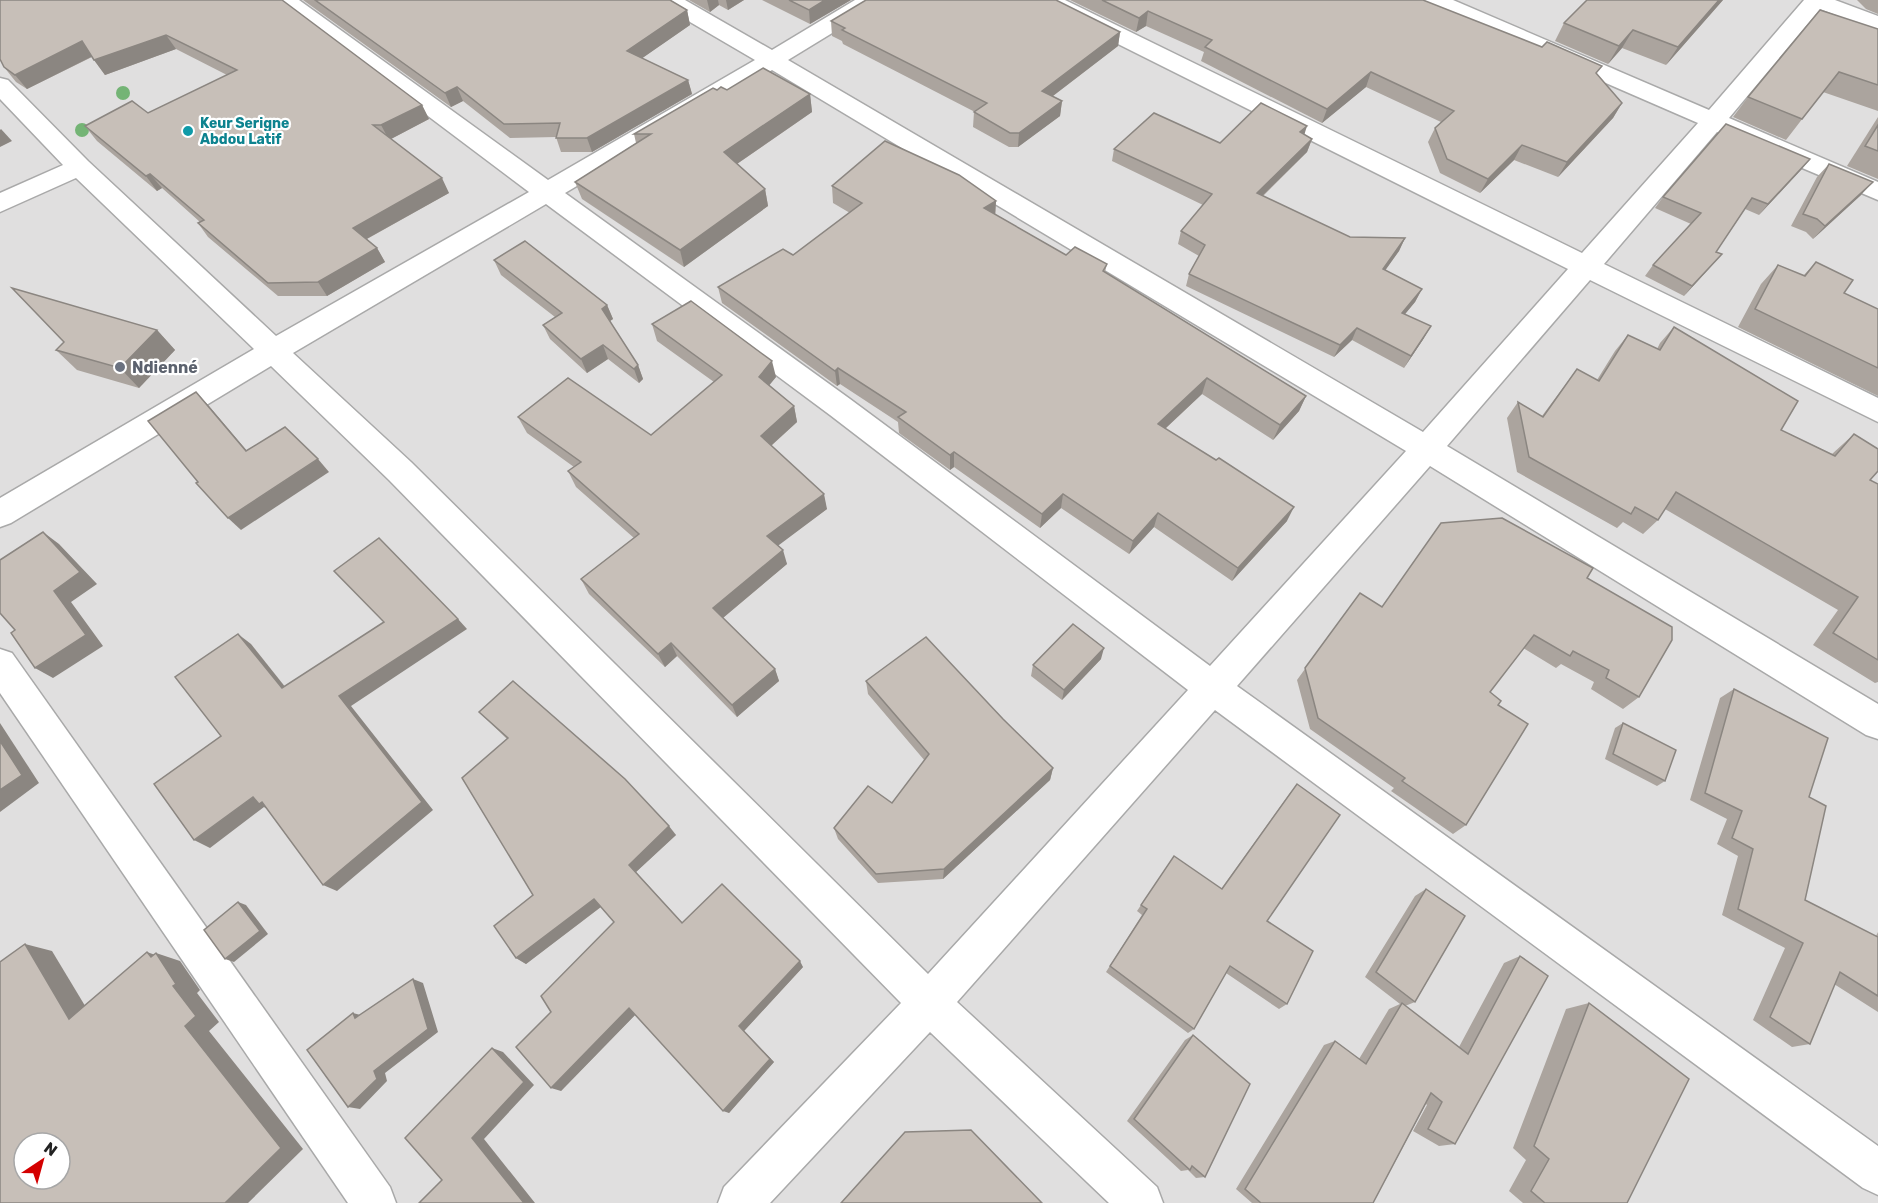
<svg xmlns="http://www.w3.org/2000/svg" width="1878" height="1203" font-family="Rubik,sans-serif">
	<rect width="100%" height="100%" fill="#f2efe9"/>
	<path fill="#e0dfdf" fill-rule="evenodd" d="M 0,0 L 1878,0 L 1878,1203 L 0,1203 ZM 24,1143 L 60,1143 L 60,1179 L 24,1179 Z"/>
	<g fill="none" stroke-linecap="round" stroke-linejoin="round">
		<defs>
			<g id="minor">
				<path d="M 274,0 L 299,0 L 548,180 L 755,60 L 661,5 L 658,0 L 685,0 L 772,50 L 855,0 L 881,0 L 878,5 L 788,60 L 1423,432 L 1568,269 L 1040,5 L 1037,0 L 1065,0 L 1582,253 L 1698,123 L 1426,5 L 1423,0 L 1453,0 L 1709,110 L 1804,0 L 1835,0 L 1878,16 L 1878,31 L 1820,9 L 1729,118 L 1878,182 L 1878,200 L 1717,132 L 1604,264 L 1878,398 L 1878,422 L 1590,280 L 1447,446 L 1878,704 L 1878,739 L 1866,735 L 1430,466 L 1237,686 L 1878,1146 L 1878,1195 L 1863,1188 L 1215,710 L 957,1002 L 1157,1187 L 1163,1203 L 1109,1203 L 930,1032 L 770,1203 L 718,1203 L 724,1187 L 901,1003 L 389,480 L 271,366 L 11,523 L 0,527 L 0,498 L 254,349 L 76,178 L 0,212 L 0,193 L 63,165 L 0,99 L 0,78 L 8,80 L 88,161 L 276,336 L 529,192 ZM 772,70 L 1406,451 L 1210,666 L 850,399 L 565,193 ZM 546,204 L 830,415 L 1188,690 L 928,974 L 411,462 L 293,353 Z"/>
				<polygon points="0,649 12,653 390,1187 396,1203 348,1203 0,693"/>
			</g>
		</defs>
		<use href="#minor" stroke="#a9a9a9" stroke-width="3"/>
		<use href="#minor" fill="#fff" fill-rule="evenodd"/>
	</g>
	<g fill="#74b475">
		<circle cx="123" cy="93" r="7"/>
		<circle cx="82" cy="130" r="7"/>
	</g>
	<g fill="#aba49e">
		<polygon points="282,0 422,105 429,119 391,139 449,193 367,239 377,248 385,262 327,296 278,296 208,237 198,223 200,222 162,188 157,191 97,141 85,126 148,113 227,75 176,49 105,75 92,57 27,89 16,82 4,67"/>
		<polygon points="303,0 670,0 687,10 690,25 642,58 688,80 692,94 592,152 561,152 556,137 510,138 463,101 451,107"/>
		<polygon points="689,0 744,0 728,10 719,5 710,12"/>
		<polygon points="762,0 851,0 810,24"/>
		<polygon points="1070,0 1423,0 1597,74 1622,103 1613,118 1558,177 1514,160 1480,193 1440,173 1428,142 1435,128 1441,122 1366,87 1322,123 1201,61 1204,52 1146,26 1136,32"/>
		<polygon points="1587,0 1723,0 1666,65 1622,48 1608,64 1555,41 1564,23"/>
		<polygon points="1857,0 1878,0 1878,14 1866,9"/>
		<polygon points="831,21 1120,32 1118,46 1053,96 1062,101 1060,116 1018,147 1009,147 973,127 974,112 975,112 843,44 842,41 832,36"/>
		<polygon points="1878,29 1878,111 1823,92 1786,140 1733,117 1748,97"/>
		<polygon points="717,90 810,94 812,112 737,164 765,189 768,206 684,267 582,199 575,182 636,143 634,134"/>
		<polygon points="1878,117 1878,179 1847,166"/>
		<polygon points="1304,135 1312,139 1307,152 1263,196 1350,237 1405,238 1399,251 1385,270 1422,289 1415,302 1405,314 1424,338 1404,368 1352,340 1334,357 1186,286 1189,274 1199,256 1178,244 1181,231 1203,205 1112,161 1114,149 1220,143"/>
		<polygon points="1810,159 1759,215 1745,209 1716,252 1722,254 1684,296 1645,276 1653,265 1691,224 1655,208 1663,197"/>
		<polygon points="1829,164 1861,195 1813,239 1806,232 1791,226 1817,177"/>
		<polygon points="832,186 996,201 995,214 1066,255 1107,264 1105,272 1306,396 1299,411 1273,440 1202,394 1165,429 1287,521 1232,581 1154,527 1129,554 1061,508 1040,528 954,467 950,470 899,433 898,422 840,384 837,386 722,303 718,287 793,255 850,213 833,203"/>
		<polygon points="494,260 607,305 613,319 610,321 638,365 643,379 639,383 608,359 587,373 550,339 543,325 555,317 501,275"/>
		<polygon points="1816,262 1844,293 1878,309 1878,396 1738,327 1761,284 1778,265 1803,276"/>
		<polygon points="652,324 776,377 769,385 794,406 797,422 771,446 827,509 778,545 787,564 723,618 775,669 779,681 737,717 677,656 665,667 589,594 581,579 634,538 576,487 568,471 574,467 527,433 518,417 651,435 714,382 657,341"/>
		<polygon points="1674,327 1781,430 1832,454 1854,434 1870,480 1878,484 1878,682 1875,683 1813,645 1838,610 1665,509 1658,520 1643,534 1623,522 1617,528 1517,472 1507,418 1518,402 1542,416 1577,369 1597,380 1615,351 1628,335 1657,349 1660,343"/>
		<polygon points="157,330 175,350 139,388 77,370 56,350"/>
		<polygon points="1587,578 1639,697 1623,709 1591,689 1594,682 1561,664 1556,668 1523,648 1490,692 1498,705 1466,825 1453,834 1391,791 1394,788 1310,729 1297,680 1360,593 1381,606"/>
		<polygon points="1101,659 1062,700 1031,676 1033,665"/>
		<polygon points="866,681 1003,719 1053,768 1050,780 943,879 878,883 838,839 834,828 892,803 925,761 868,694"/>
		<polygon points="1734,689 1809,797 1805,900 1876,936 1878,932 1878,1012 1834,984 1810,1044 1792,1047 1753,1020 1785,948 1722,915 1738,856 1717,844 1727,819 1690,800 1720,698"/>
		<polygon points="479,712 676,835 636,872 683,923 803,967 744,1031 774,1062 729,1113 635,1015 561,1091 551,1012 614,922 601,907 526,964 516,958 533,895 507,739"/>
		<polygon points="1623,723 1665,781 1657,786 1605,759 1615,728"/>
		<polygon points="1297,784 1267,921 1287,1004 1279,1009 1226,973 1194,1029 1188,1033 1106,972 1142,915 1137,911 1174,856 1221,889 1290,793"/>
		<polygon points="1426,889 1415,1002 1405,1006 1459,1047 1504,963 1520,956 1455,1144 1439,1146 1413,1131 1427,1105 1426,1104 1373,1203 1252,1203 1236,1189 1324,1045 1335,1041 1359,1059 1389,1009 1400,1004 1365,977 1415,896"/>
		<polygon points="1589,1003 1627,1203 1523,1203 1509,1191 1526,1160 1513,1148 1566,1009"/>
		<polygon points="1193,1035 1205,1177 1196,1178 1188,1170 1181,1171 1127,1121 1185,1040"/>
	</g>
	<g fill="#8b8681">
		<polygon points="707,0 718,0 719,5 710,12"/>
		<polygon points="726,0 744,0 728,10"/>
		<polygon points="825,0 851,0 810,24 809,10"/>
		<polygon points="1719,0 1723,0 1666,65 1678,47"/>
		<polygon points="687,10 690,25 631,66 627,51"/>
		<polygon points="1148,11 1146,26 1136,32 1139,18"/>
		<polygon points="1633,30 1622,48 1608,64 1619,46"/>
		<polygon points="1120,32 1118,46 1041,105 1042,91"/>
		<polygon points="166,35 176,49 105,75 94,60"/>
		<polygon points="82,41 93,56 27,89 15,75"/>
		<polygon points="1371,72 1366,87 1322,123 1327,109"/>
		<polygon points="688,80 692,94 592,152 587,138"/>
		<polygon points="457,87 463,101 451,107 445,93"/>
		<polygon points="810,94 812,112 728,170 724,152"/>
		<polygon points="1062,101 1060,116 1018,147 1019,133"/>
		<polygon points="1622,103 1613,118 1558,177 1567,162"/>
		<polygon points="422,105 429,119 389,140 381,125"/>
		<polygon points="1307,126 1303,139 1300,132"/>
		<polygon points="1,129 12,141 0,147 0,130"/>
		<polygon points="1312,139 1307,152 1253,205 1257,193"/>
		<polygon points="1522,145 1514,160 1480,193 1488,179"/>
		<polygon points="1810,159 1801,170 1759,215 1768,204"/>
		<polygon points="150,174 162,188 157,191 146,176"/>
		<polygon points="442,178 449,193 361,242 353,228"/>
		<polygon points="1873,182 1861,195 1813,239 1825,226"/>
		<polygon points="765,189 768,206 684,267 680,250"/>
		<polygon points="996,201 995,218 984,208"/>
		<polygon points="1405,238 1399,251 1377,282 1383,269"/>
		<polygon points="377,248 385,262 327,296 318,282"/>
		<polygon points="1722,254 1713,264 1684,296 1692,286"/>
		<polygon points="1422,289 1415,302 1396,325 1402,313"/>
		<polygon points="607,305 613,319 607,323 602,309"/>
		<polygon points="1431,326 1424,338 1404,368 1411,356"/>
		<polygon points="1357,328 1352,340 1334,357 1340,345"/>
		<polygon points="157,330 175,350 139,388 120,368"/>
		<polygon points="603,345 608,359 587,373 581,359"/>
		<polygon points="772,361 776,377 763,393 759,377"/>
		<polygon points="638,365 643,379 639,383 634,369"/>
		<polygon points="838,368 840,384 837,386 835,371"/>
		<polygon points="1207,378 1202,394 1154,439 1158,424"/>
		<polygon points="196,392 209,406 259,465 246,451"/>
		<polygon points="1306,396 1299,411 1273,440 1280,425"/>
		<polygon points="794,406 797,422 764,452 761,436"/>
		<polygon points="954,452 954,467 950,470 950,455"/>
		<polygon points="318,459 329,472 241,530 228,518"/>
		<polygon points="824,494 827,509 771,551 767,536"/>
		<polygon points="1063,494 1061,508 1040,528 1042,514"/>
		<polygon points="1294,507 1287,521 1232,581 1238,568"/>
		<polygon points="1158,513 1154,527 1129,554 1133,541"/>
		<polygon points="43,532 59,544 97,584 71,602 103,646 53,678 35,668 54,591"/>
		<polygon points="783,550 787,564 718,622 713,608"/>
		<polygon points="458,619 467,629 351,706 433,810 337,891 323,885 339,696"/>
		<polygon points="238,634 251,644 294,698 282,688"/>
		<polygon points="671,643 677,656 665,667 658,654"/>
		<polygon points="1104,648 1101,659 1062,700 1064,690"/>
		<polygon points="775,669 779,681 737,717 732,705"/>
		<polygon points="0,723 39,783 0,812"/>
		<polygon points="1053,768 1050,780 943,879 944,869"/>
		<polygon points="253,797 267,805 273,813 264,807 210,848 194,840"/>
		<polygon points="669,826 676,835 636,872 629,865"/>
		<polygon points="594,899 602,906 526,964 516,958"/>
		<polygon points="238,902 246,905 268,934 234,962 225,959"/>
		<polygon points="25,944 52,951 96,1024 69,1019"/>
		<polygon points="147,952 158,956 156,953 180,961 200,990 197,993 219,1022 209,1031 303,1149 248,1203 225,1203 185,1026 151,957"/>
		<polygon points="800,961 803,967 744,1031 774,1062 729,1113 723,1111 739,1026"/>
		<polygon points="413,979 423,983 438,1032 385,1073 387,1081 360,1109 348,1107 374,1071"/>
		<polygon points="629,1008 637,1013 561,1091 551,1088"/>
		<polygon points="353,1013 364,1016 355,1018"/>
		<polygon points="492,1048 503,1052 534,1085 484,1139 535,1203 524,1203 472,1138"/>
	</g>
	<g fill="#c7bfb8" stroke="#8b8681" stroke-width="1.5" fill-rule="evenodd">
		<polygon points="0,0 282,0 422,105 381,125 373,125 442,178 353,228 377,248 318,282 268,283 198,223 204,220 150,174 146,176 85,126 132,101 148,113 237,70 166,35 94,60 82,41 15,75 4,67 0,59"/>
		<polygon points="315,0 670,0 687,10 627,51 688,80 587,138 556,138 560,123 504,124 457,87 445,93"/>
		<polygon points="789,0 825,0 809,10"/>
		<polygon points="866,0 1056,0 1120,32 1042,91 1062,101 1019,133 1010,133 974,112 987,103 842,30 845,28 831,21"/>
		<polygon points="1102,0 1423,0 1542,47 1547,42 1602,66 1596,73 1622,103 1567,162 1522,145 1488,179 1447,159 1435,128 1454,111 1371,72 1327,109 1205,47 1212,40 1148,11 1139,18"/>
		<polygon points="1587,0 1719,0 1678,47 1633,30 1619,46 1564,23"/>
		<polygon points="1820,10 1878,29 1878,85 1839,72 1802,119 1748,97"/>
		<polygon points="763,68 810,94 724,152 765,189 680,250 575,182 651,134 634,134 713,88 717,90 721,87 727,90"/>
		<polygon points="1261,103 1307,126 1300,132 1312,139 1257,193 1350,237 1405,238 1383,269 1422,289 1402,313 1431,326 1411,356 1357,328 1340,345 1189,274 1205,245 1181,231 1212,194 1114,149 1154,113 1220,143"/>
		<polygon points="1726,124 1810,159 1768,204 1752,198 1716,252 1722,254 1692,286 1653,265 1701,213 1663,197"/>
		<polygon points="1878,125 1878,151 1865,146"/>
		<polygon points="885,141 959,175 996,201 984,208 1066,255 1075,247 1107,264 1103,271 1306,396 1280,425 1207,378 1158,424 1216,460 1219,458 1294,507 1238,568 1158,513 1133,541 1063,494 1042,514 954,452 950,455 898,417 906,412 838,368 835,371 718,287 783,249 793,255 862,203 832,186"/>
		<polygon points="1829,164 1873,182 1825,226 1817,219 1803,214"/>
		<polygon points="525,241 607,305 602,309 638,365 634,369 603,345 581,359 543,325 562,313 494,260"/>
		<polygon points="1816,262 1853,280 1844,293 1878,309 1878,368 1755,309 1778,265 1805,276"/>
		<polygon points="12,288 157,330 120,368 56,350 64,342"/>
		<polygon points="691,301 772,361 759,377 794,406 761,436 824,494 767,536 783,550 713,608 775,669 732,705 671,643 658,654 581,579 639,534 568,471 581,462 518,417 568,378 651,435 722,375 652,324"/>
		<polygon points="1674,327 1798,401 1781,430 1835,456 1854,434 1878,449 1878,471 1870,480 1878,484 1878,660 1833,633 1858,597 1676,492 1658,520 1635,507 1631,514 1529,457 1518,402 1543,417 1577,369 1599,381 1628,335 1660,350"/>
		<polygon points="196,392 246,451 285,427 318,459 228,518 196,483 198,482 148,421"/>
		<polygon points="1502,518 1593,568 1587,578 1672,627 1672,640 1639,697 1606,678 1609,670 1573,651 1570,656 1534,635 1490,692 1501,701 1498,705 1528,724 1466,825 1402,781 1405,778 1318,718 1305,668 1360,593 1382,607 1441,523"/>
		<polygon points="43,532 80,572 54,591 86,635 35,668 11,633 15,630 0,613 0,560"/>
		<polygon points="379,538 458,619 339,696 422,802 323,885 262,802 259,804 253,797 194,840 154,784 221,736 175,677 238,634 282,688 384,622 334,571"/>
		<polygon points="1073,624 1104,648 1064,690 1033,665"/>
		<polygon points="926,637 1003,719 1053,768 944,869 876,874 834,828 868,786 892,803 929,754 866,681"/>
		<polygon points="513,681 625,779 669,826 629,865 682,923 722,884 800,961 739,1026 770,1059 723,1111 629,1008 551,1088 516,1047 551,1012 541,996 614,922 594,899 516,958 494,926 533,895 462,778 508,738 479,712"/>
		<polygon points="1734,689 1828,738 1809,797 1826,806 1805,900 1878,937 1878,996 1840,972 1810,1044 1770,1017 1803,943 1738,909 1753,849 1732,838 1742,811 1705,793"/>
		<polygon points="1623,723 1676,750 1665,781 1613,754"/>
		<polygon points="0,741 22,775 0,790"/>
		<polygon points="1297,784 1340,815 1267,921 1313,951 1287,1004 1230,966 1194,1029 1110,966 1147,909 1141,905 1174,856 1222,889"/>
		<polygon points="1426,889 1465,916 1415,1002 1376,972"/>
		<polygon points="238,902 260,931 225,959 204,930"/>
		<path d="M 25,944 L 69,1019 L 147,952 L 151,957 L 156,953 L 176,984 L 173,986 L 196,1016 L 185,1026 L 281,1148 L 225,1203 L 0,1203 L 0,962 ZM 24,1143 L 60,1143 L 60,1179 L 24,1179 Z"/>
		<polygon points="1520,956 1548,976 1455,1144 1428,1129 1442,1102 1431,1093 1373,1203 1261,1203 1245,1189 1335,1041 1366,1064 1402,1003 1468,1054"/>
		<polygon points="413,979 428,1029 374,1071 377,1079 348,1107 307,1050 353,1013 355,1018"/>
		<polygon points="1589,1003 1689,1079 1627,1203 1545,1203 1531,1191 1549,1159 1534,1146"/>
		<polygon points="1193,1035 1250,1084 1205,1177 1192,1166 1190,1170 1134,1119"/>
		<polygon points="492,1048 524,1082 472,1138 524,1203 419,1203 442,1180 405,1138"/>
		<polygon points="971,1130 1042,1203 841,1203 905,1132"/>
	</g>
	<circle fill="#0f9aa8" stroke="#fff" stroke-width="2" cx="188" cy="131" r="6"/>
	<circle fill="#6b7280" stroke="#fff" stroke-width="2" cx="120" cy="367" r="6"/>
	<g text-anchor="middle" stroke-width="4.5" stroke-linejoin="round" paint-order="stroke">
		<g font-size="14" font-weight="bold" fill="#0d838f" stroke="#fff" text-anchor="start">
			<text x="200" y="128">Keur Serigne<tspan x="200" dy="16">Abdou Latif</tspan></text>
		</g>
		<g font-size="16" font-weight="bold" fill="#5b616d" stroke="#fff" text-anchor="start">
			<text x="132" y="373">Ndienné</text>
		</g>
	</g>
	<g transform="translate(42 1161) rotate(36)"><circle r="28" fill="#ffffff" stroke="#a7a7a7" stroke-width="1.5"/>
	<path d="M0-4.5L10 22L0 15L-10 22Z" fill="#d40000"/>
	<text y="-9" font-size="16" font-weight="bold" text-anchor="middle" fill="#222222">N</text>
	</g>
</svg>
